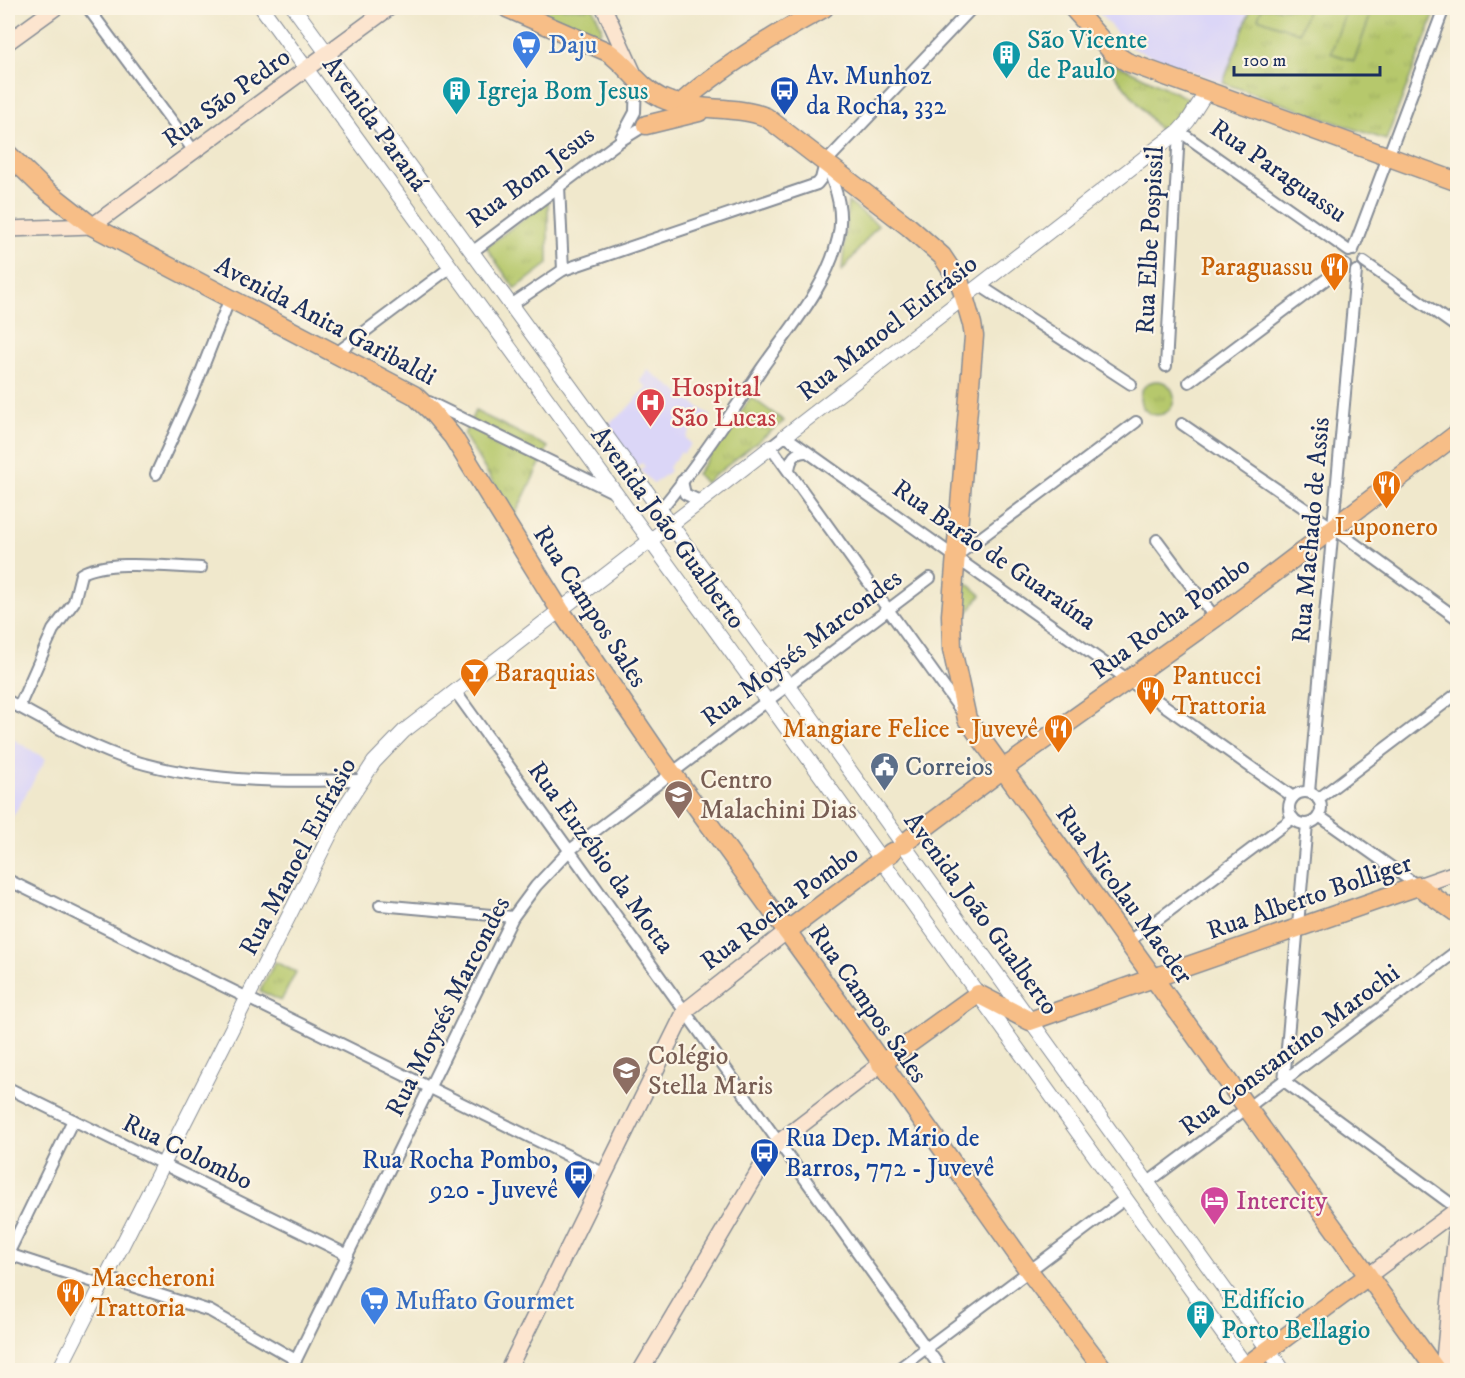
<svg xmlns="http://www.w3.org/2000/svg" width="1465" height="1378" font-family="'IM FELL DW Pica',serif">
	<defs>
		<pattern id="park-tufts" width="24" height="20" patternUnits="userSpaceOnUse" patternTransform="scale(1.5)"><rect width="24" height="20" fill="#b6c86c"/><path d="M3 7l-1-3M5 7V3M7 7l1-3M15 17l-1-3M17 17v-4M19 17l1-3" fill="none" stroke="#9cac60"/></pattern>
	</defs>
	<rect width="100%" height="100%" fill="#fcf5e5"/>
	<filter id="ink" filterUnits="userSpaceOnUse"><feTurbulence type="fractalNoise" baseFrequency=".0167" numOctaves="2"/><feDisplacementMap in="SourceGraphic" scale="12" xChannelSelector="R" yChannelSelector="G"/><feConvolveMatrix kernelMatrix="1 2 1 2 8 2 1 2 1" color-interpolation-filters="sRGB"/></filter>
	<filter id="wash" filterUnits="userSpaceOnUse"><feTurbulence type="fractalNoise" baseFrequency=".008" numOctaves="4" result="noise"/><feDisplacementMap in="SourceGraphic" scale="24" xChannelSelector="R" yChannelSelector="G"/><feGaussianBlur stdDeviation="1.35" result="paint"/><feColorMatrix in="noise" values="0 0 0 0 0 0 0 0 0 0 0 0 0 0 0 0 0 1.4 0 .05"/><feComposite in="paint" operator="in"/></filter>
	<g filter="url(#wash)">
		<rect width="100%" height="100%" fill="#f0e8cc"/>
		<g fill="#dbd6f7">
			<polygon points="1094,8 1251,8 1223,83 1131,48"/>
			<polygon points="648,370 711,416 701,429 694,425 686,438 691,444 683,454 681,452 668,468 670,471 654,484 640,470 645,467 642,463 637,466 606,426 624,412 647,387 640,381"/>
			<polygon points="8,736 46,759 8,825"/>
		</g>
		<g fill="url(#park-tufts)" stroke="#687c65" stroke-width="1.5">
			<polygon points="526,8 593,8 601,26 601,31 597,35 592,35 557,23"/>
			<polygon points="1251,8 1437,8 1386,140 1223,83"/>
			<polygon points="1100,56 1189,99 1175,119 1160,131"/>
			<polygon points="548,201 548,264 515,289 486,247"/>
			<polygon points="848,202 878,225 842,271"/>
			<circle cx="1157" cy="398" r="17"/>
			<polygon points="751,397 784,421 705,483 697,474"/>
			<polygon points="475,411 548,447 514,517 464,435"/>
			<polygon points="959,576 981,595 958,626"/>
			<polygon points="275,962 296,972 281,1001 260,991"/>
		</g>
		<g fill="#b6c86c" stroke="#687c65" stroke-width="1.5">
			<polygon points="1262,8 1308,8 1299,33 1258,18"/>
			<polygon points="1347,8 1373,8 1354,61 1331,53"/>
		</g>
	</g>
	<g filter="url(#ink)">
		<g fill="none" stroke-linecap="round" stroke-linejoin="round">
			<defs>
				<g id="minor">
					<polyline points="88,8 194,151"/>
					<polyline points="1179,131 1349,251"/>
					<polyline points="621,138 635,112 636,79"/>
					<polyline points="559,186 563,270"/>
					<polyline points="1353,250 1444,8"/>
					<polyline points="472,252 620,141 649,123"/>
					<polyline points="1364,262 1458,328"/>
					<polyline points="979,285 1131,384"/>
					<polyline points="511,305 563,270 817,184 821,179 825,163 972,8"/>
					<polyline points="335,354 451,267"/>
					<polyline points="1166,366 1179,131"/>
					<polyline points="1189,382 1345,265"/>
					<polyline points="429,402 615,493"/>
					<polyline points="1182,424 1333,528 1458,619"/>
					<path d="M 789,471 C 790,460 794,452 806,452"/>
					<polyline points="156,474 192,395 230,298"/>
					<polyline points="682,481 685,494 700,501"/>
					<path d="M 661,509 C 697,465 730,415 762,368 C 790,328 827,287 838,238 C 844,213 837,190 827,167"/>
					<polyline points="1157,540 1215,618"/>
					<polyline points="955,557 1136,422"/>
					<polyline points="455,691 942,1370"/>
					<path d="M 8,701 C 44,720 81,742 119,756 C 195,783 280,782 360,780"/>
					<path d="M 19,707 L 53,630 L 74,602 L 81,574 C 108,559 169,567 201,568"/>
					<polyline points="962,712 771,447 785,436 1293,797"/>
					<circle cx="1305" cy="808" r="16"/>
					<polyline points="1309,792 1356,271"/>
					<polyline points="1318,799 1458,693"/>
					<polyline points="1319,816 1418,886"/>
					<polyline points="8,880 605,1174"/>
					<polyline points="380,905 513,917"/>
					<polyline points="1128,942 1293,818"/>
					<polyline points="1284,1081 1307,824"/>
					<polyline points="1284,1081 1458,1209"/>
					<polyline points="8,1088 348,1255"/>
					<polyline points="1147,1183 1458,950"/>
					<polyline points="8,1254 73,1120"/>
					<polyline points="8,1254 103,1285"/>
					<polyline points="107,1278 210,1311 296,1360"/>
					<polyline points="291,1370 513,917 536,886 570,850 930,578"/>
					<polyline points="897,1370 1125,1199"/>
				</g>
				<g id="tertiary">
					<polyline points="262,8 767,701 1249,1370"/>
					<polyline points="294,8 788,685 1283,1370"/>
					<polyline points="785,436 1179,131 1188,121 1207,91"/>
					<polyline points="59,1370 342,811 374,762 404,731 771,447"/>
				</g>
				<g id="secondary">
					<polyline points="604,8 634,74"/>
					<polyline points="8,42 55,8"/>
					<polyline points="8,229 92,226 389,8"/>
					<polyline points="1418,886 1458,872"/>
					<polyline points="1368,1276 1458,1209"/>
					<polyline points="508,1370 685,1011 787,931"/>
					<polyline points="641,1370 770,1152 779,1142 881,1064"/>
					<polyline points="1443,1370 1458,1212"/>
				</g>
				<g id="primary">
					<path d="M 507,8 L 608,52 C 627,65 639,87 661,98 C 694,113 732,104 766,117 L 909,227 L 942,256 L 960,283 L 972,324 L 974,336 L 951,615 L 952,649 L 967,719 L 1436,1370"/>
					<polyline points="1073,8 1113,53 1127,62 1458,182"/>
					<path d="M 680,104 C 723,66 774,35 824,8"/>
					<polyline points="646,125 699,112"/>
					<polyline points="8,154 41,186 92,226 414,395 431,411 453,437 560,610 661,758 850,1018 1029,1271 1104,1370"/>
					<polyline points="903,844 1003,769 1215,618 1458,433"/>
					<polyline points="787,931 892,852"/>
					<polyline points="881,1064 978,994 1030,1021 1418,886 1458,914"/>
					<polyline points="1241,1370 1368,1276"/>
				</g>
			</defs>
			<use href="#minor" stroke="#868c95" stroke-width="14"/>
			<use href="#tertiary" stroke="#868c95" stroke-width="16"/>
			<use href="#secondary" stroke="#868c95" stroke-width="18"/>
			<use href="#primary" stroke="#868c95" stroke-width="21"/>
			<use href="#minor" stroke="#fff" stroke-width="10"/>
			<use href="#tertiary" stroke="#fff" stroke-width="14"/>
			<use href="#secondary" stroke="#fce5cf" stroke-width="15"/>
			<use href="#primary" stroke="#f7be87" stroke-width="18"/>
		</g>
	</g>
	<defs>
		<symbol id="supermarket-pin" viewBox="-11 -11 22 30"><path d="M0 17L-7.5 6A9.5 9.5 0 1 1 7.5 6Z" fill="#3f7fe0" stroke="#fcf5e5"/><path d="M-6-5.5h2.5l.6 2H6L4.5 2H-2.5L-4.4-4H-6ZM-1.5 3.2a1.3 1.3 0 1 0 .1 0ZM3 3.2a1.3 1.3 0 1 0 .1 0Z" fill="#fff"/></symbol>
		<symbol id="building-pin" viewBox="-11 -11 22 30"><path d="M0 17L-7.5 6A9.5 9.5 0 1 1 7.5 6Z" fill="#0f9aa8" stroke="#fcf5e5"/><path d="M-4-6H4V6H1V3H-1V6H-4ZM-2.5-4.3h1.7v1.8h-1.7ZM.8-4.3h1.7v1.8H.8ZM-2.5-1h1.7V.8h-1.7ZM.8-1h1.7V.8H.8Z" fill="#fff"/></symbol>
		<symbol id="bus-pin" viewBox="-11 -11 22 30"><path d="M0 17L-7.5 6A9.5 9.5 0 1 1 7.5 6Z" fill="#1a4fb4" stroke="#fcf5e5"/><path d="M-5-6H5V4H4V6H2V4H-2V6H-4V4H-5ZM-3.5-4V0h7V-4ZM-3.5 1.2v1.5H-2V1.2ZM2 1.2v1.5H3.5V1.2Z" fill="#fff"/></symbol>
		<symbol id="restaurant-pin" viewBox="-11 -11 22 30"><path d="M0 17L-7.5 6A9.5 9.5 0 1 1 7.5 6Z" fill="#e8710a" stroke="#fcf5e5"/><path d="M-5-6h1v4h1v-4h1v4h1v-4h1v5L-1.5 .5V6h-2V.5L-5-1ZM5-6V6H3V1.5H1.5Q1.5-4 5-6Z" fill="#fff"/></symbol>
		<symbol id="hospital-pin" viewBox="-11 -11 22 30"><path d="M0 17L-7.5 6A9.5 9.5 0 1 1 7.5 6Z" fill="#e0444e" stroke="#fcf5e5"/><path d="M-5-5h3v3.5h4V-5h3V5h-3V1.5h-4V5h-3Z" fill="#fff"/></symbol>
		<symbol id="bar-pin" viewBox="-11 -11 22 30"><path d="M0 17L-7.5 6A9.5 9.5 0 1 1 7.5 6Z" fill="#e8710a" stroke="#fcf5e5"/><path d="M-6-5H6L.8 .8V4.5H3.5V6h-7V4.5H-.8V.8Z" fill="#fff"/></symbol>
		<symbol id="civic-pin" viewBox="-11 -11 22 30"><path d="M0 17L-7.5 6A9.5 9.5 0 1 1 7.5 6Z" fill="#5c6f8a" stroke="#fcf5e5"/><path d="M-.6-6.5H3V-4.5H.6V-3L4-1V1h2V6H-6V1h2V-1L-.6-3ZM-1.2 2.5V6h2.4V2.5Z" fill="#fff"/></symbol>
		<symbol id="university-pin" viewBox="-11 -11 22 30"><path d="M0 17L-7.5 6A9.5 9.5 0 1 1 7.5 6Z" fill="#8d6e63" stroke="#fcf5e5"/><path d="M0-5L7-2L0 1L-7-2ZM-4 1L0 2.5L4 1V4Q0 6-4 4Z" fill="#fff"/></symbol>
		<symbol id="school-pin" viewBox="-11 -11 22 30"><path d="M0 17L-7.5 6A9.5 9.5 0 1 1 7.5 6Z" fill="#8d6e63" stroke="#fcf5e5"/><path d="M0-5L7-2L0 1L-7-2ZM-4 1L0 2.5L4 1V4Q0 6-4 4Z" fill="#fff"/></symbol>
		<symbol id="hotel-pin" viewBox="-11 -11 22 30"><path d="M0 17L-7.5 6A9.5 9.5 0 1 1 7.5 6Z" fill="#d1479c" stroke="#fcf5e5"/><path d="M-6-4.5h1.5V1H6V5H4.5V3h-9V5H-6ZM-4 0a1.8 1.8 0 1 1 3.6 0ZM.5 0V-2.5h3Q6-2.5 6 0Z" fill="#fff"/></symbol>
	</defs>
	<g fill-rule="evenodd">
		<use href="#supermarket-pin" x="510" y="28" width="33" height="45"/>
		<use href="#building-pin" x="990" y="38" width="33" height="45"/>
		<use href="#building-pin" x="440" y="74" width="33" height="45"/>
		<use href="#bus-pin" x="768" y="74" width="33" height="45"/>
		<use href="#restaurant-pin" x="1318" y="250" width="33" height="45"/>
		<use href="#hospital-pin" x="634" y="386" width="33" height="45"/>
		<use href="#restaurant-pin" x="1370" y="468" width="33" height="45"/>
		<use href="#bar-pin" x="458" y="656" width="33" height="45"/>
		<use href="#restaurant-pin" x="1134" y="674" width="33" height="45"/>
		<use href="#restaurant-pin" x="1042" y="712" width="33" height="45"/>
		<use href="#civic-pin" x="868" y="750" width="33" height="45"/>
		<use href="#university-pin" x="662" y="778" width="33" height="45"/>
		<use href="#school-pin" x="610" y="1054" width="33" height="45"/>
		<use href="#bus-pin" x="748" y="1136" width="33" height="45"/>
		<use href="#bus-pin" x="562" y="1158" width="33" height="45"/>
		<use href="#hotel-pin" x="1198" y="1184" width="33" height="45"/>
		<use href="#restaurant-pin" x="54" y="1276" width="33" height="45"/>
		<use href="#supermarket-pin" x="358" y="1284" width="33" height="45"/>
		<use href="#building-pin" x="1184" y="1298" width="33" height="45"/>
	</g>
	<g text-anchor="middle" stroke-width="4.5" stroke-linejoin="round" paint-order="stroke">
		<g font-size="26" fill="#0d838f" stroke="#fcf5e5" text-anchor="start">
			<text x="1027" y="48">São Vicente<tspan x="1027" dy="30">de Paulo</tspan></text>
			<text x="477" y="99">Igreja Bom Jesus</text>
			<text x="1221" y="1308">Edifício<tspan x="1221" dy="30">Porto Bellagio</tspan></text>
		</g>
		<g font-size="26" fill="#366cbe" stroke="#fcf5e5" text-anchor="start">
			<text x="548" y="53">Daju</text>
			<text x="395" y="1309">Muffato Gourmet</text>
		</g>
		<g font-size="26" fill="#164399" stroke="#fcf5e5" text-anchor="start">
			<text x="806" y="84">Av. Munhoz<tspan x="806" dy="30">da Rocha, 332</tspan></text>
			<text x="785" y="1146">Rua Dep. Mário de<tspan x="785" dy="30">Barros, 772 - Juvevê</tspan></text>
			<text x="558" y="1168" text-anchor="end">Rua Rocha Pombo,<tspan x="558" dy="30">920 - Juvevê</tspan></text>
		</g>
		<g font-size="26" fill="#1b2f5e" stroke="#fcf5e5">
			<text transform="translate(226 97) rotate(-36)" y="9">Rua São Pedro</text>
			<text transform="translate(376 123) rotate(54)" y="9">Avenida Paraná</text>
			<text transform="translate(1279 170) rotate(35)" y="9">Rua Paraguassu</text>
			<text transform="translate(530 176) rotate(-37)" y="9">Rua Bom Jesus</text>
			<text transform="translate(1149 240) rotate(-87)" y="9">Rua Elbe Pospissil</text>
			<text transform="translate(326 320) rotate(28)" y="9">Avenida Anita Garibaldi</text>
			<text transform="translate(887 327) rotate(-38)" y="9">Rua Manoel Eufrásio</text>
			<text transform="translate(669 527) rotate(54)" y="9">Avenida João Gualberto</text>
			<text transform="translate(1310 530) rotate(-85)" y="9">Rua Machado de Assis</text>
			<text transform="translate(995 554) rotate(35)" y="9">Rua Barão de Guaraúna</text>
			<text transform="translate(591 606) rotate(57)" y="9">Rua Campos Sales</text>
			<text transform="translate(1170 617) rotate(-36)" y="9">Rua Rocha Pombo</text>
			<text transform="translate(801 647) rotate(-37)" y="9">Rua Moysés Marcondes</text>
			<text transform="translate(297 856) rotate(-62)" y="9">Rua Manoel Eufrásio</text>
			<text transform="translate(602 857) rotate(54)" y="9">Rua Euzébio da Motta</text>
			<text transform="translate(1125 894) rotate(54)" y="9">Rua Nicolau Maeder</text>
			<text transform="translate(1309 896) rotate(-19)" y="9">Rua Alberto Bolliger</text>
			<text transform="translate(779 907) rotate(-37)" y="9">Rua Rocha Pombo</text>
			<text transform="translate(982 913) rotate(54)" y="9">Avenida João Gualberto</text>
			<text transform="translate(869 1003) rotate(55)" y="9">Rua Campos Sales</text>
			<text transform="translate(447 1006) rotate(-63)" y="9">Rua Moysés Marcondes</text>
			<text transform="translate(1289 1049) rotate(-37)" y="9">Rua Constantino Marochi</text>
			<text transform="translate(188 1151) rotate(26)" y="9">Rua Colombo</text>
		</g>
		<g font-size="26" fill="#c56008" stroke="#fcf5e5" text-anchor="start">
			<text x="1313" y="275" text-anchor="end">Paraguassu</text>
			<text x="1386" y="535" text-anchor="middle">Luponero</text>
			<text x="495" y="681">Baraquias</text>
			<text x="1172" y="684">Pantucci<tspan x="1172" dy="30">Trattoria</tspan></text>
			<text x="1038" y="737" text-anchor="end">Mangiare Felice - Juvevê</text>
			<text x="91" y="1286">Maccheroni<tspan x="91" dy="30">Trattoria</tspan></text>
		</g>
		<g font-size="26" fill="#be3a42" stroke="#fcf5e5" text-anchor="start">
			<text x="671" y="396">Hospital<tspan x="671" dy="30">São Lucas</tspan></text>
		</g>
		<g font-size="26" fill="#4e5e75" stroke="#fcf5e5" text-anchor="start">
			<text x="905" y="775">Correios</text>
		</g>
		<g font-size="26" fill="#785e54" stroke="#fcf5e5" text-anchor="start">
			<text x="700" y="788">Centro<tspan x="700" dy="30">Malachini Dias</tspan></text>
			<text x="648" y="1064">Colégio<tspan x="648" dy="30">Stella Maris</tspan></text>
		</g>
		<g font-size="26" fill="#b23c85" stroke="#fcf5e5" text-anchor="start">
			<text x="1236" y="1209">Intercity</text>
		</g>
	</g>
	<rect width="1465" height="1378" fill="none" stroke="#fcf5e5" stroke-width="30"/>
	<path d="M1234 66v9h146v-9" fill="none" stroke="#1b2f5e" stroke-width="3"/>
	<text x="1243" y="66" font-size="18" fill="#1b2f5e" stroke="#fcf5e5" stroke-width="4.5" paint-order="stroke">100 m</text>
</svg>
